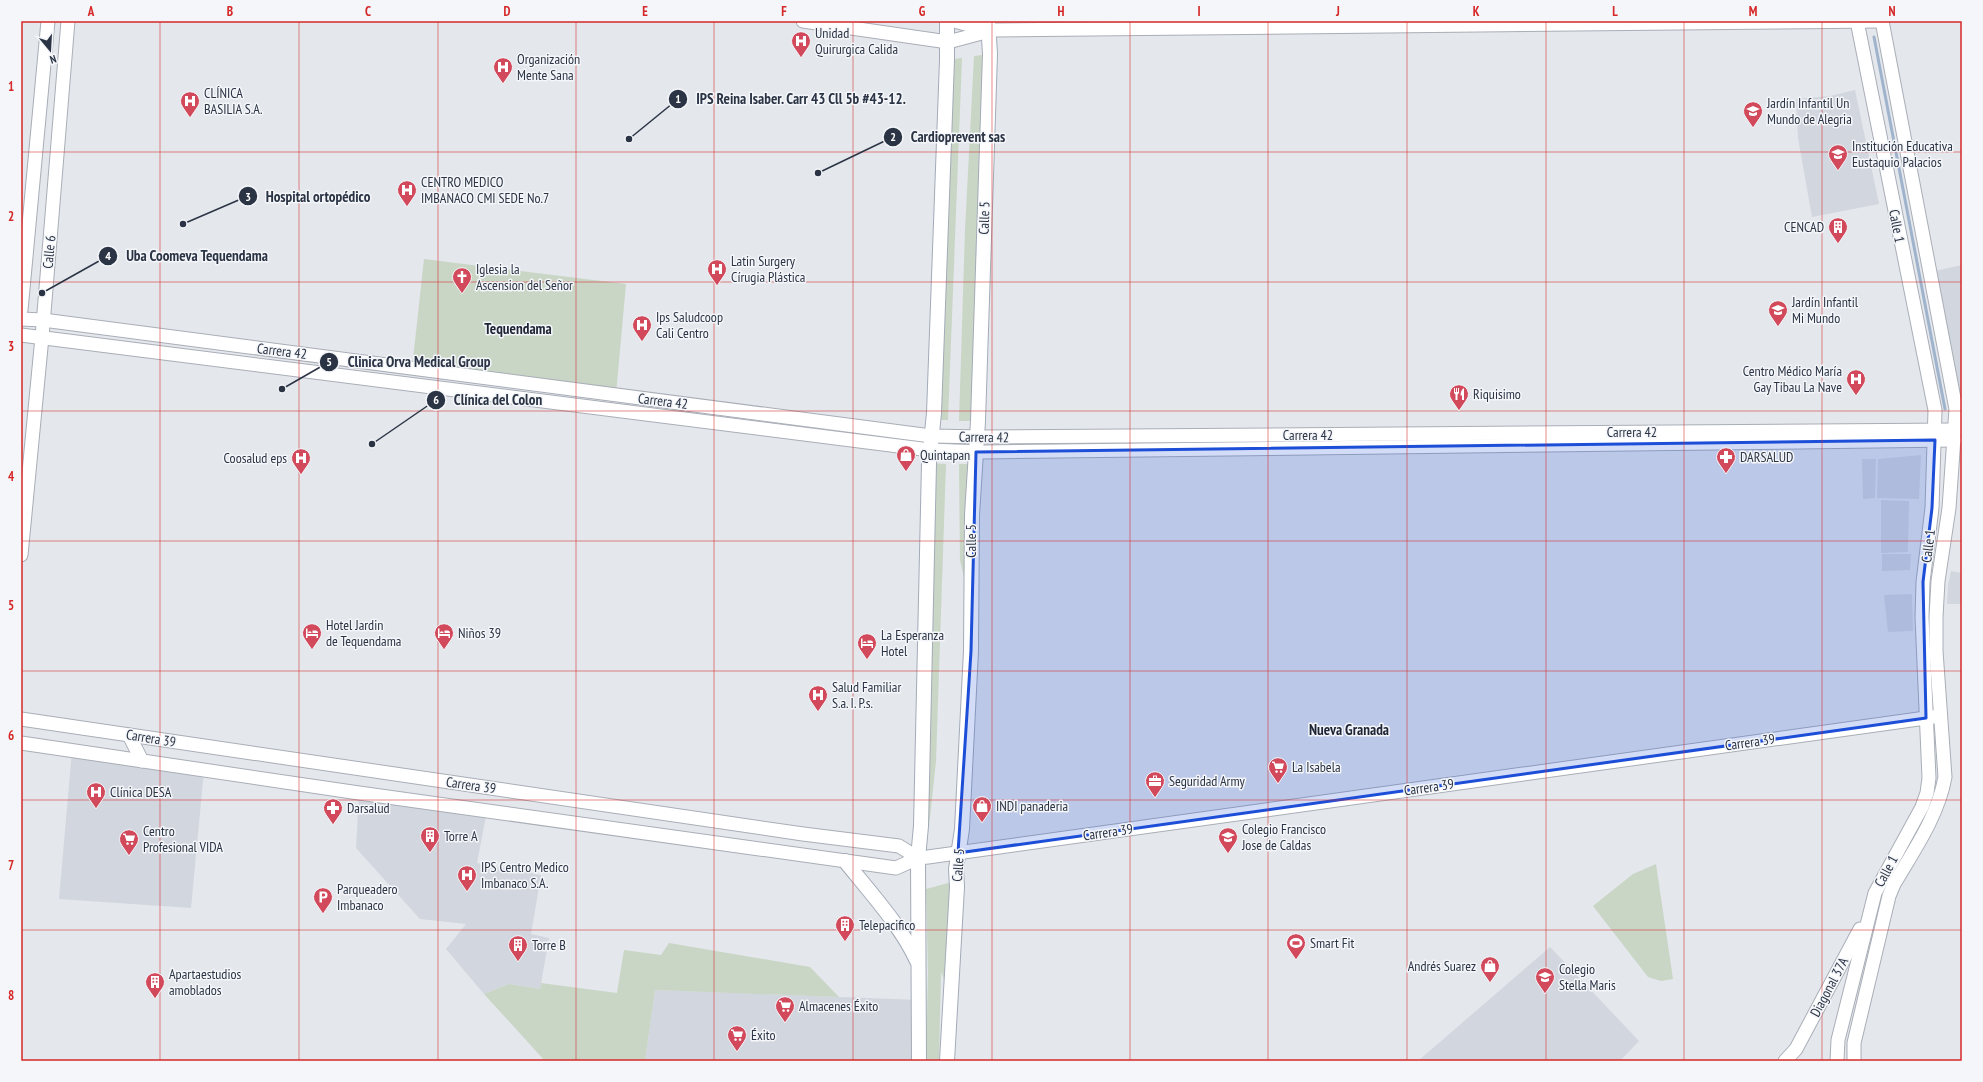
<svg xmlns="http://www.w3.org/2000/svg" width="1983" height="1082" font-family="'PT Sans Narrow',sans-serif">
	<rect width="100%" height="100%" fill="#e4e7ec"/>
	<g fill="#d2d6de">
		<polygon points="1855,90 1879,204 1812,217 1798,138 1796,99 1830,96"/>
		<polygon points="1962,265 1962,429 1955,430 1930,272"/>
		<polygon points="1921,455 1919,499 1877,498 1878,459"/>
		<polygon points="1862,459 1876,459 1875,498 1863,499"/>
		<polygon points="1881,500 1909,501 1908,552 1881,553"/>
		<polygon points="1882,554 1911,554 1910,570 1882,571"/>
		<polygon points="1951,571 1962,573 1962,604 1947,604 1948,585"/>
		<polygon points="1912,594 1913,631 1888,632 1884,595"/>
		<polygon points="72,751 204,770 191,908 59,899"/>
		<polygon points="359,793 487,811 477,863 541,875 531,934 549,938 540,989 509,984 484,994 446,949 466,924 420,919 356,848"/>
		<polygon points="1550,947 1639,1041 1620,1061 1418,1061"/>
		<polygon points="655,990 920,1000 919,1061 645,1061"/>
	</g>
	<g fill="#c9d6c5">
		<polygon points="990,54 978,421 959,421 965,230 974,56"/>
		<polygon points="962,58 948,420 933,420 947,60"/>
		<polygon points="424,259 626,284 616,394 412,368"/>
		<polygon points="929,463 946,464 936,761 929,827 921,826"/>
		<polygon points="959,464 975,464 971,608 960,560"/>
		<polygon points="1656,864 1673,979 1661,981 1648,977 1593,906 1633,874"/>
		<polygon points="956,881 950,993 941,972 939,1061 926,1061 928,972 926,889"/>
		<polygon points="669,943 810,967 839,997 655,990 645,1061 545,1061 484,994 509,984 540,989 541,983 617,993 624,950 661,955"/>
	</g>
	<g fill="none" stroke-linecap="round" stroke-linejoin="round">
		<polyline stroke="#9fb4cc" stroke-width="3" points="1874,37 1945,409"/>
		<defs>
			<g id="secondary">
				<polyline points="803,21 948,42 993,30 1882,21"/>
				<polyline points="954,21 988,30"/>
				<polyline points="21,310 48,21"/>
				<polyline points="21,319 43,320 931,436 984,437 1955,430"/>
				<polyline points="21,335 930,450 983,452 1955,440"/>
				<polyline points="21,555 42,337 68,21"/>
				<polyline points="21,719 803,834 899,846 918,858"/>
				<polyline points="129,735 142,761"/>
				<polyline points="21,743 359,793 896,868 918,858 928,857 1940,716"/>
				<polyline points="1785,1061 1796,1049 1860,929"/>
				<polyline points="1837,1061 1838,1040 1875,893 1922,807 1927,793 1929,778 1922,617 1923,582 1932,508 1935,410 1857,21"/>
				<path d="M 1854,1061 L 1854,1043 L 1889,896 L 1894,884 C 1914,850 1938,816 1945,777 L 1936,651 L 1936,617 L 1938,581 L 1949,508 L 1956,409 L 1882,21"/>
			</g>
			<g id="primary">
				<path d="M 845,861 C 869,891 902,927 917,961"/>
				<polyline points="919,1061 918,858 921,826 929,463 934,413 947,60 947,21"/>
				<polyline points="947,1061 957,887 956,869 962,829 971,651 972,515 978,421 990,54 988,21"/>
			</g>
		</defs>
		<use href="#secondary" stroke="#a9aeb7" stroke-width="15"/>
		<use href="#primary" stroke="#a3abb8" stroke-width="16"/>
		<use href="#secondary" stroke="#fff" stroke-width="13"/>
		<use href="#primary" stroke="#fff" stroke-width="14"/>
	</g>
	<path fill="#1d4ed8" fill-opacity="0.2" stroke="#1d4ed8" stroke-width="3" stroke-linejoin="round" d="M 1935,440 L 1932,508 L 1923,582 L 1926,718 L 958,853 L 971,651 L 976,452 Z"/>
	<path fill="none" stroke="#d62828" stroke-width="1" stroke-opacity="0.55" d="M 160,21 L 160,1061M 299,21 L 299,1061M 438,21 L 438,1061M 576,21 L 576,1061M 714,21 L 714,1061M 853,21 L 853,1061M 992,21 L 992,1061M 1130,21 L 1130,1061M 1268,21 L 1268,1061M 1407,21 L 1407,1061M 1546,21 L 1546,1061M 1684,21 L 1684,1061M 1822,21 L 1822,1061M 21,152 L 1962,152M 21,282 L 1962,282M 21,411 L 1962,411M 21,541 L 1962,541M 21,671 L 1962,671M 21,800 L 1962,800M 21,930 L 1962,930"/>
	<defs>
		<symbol id="hospital-pin" viewBox="-11 -11 22 30"><path d="M0 17L-7.5 6A9.5 9.5 0 1 1 7.5 6Z" fill="#d1495b" stroke="#f4f6f9"/><path d="M-5-5h3v3.5h4V-5h3V5h-3V1.5h-4V5h-3Z" fill="#fff"/></symbol>
		<symbol id="school-pin" viewBox="-11 -11 22 30"><path d="M0 17L-7.5 6A9.5 9.5 0 1 1 7.5 6Z" fill="#d1495b" stroke="#f4f6f9"/><path d="M0-5L7-2L0 1L-7-2ZM-4 1L0 2.5L4 1V4Q0 6-4 4Z" fill="#fff"/></symbol>
		<symbol id="building-pin" viewBox="-11 -11 22 30"><path d="M0 17L-7.5 6A9.5 9.5 0 1 1 7.5 6Z" fill="#d1495b" stroke="#f4f6f9"/><path d="M-4-6H4V6H1V3H-1V6H-4ZM-2.5-4.3h1.7v1.8h-1.7ZM.8-4.3h1.7v1.8H.8ZM-2.5-1h1.7V.8h-1.7ZM.8-1h1.7V.8H.8Z" fill="#fff"/></symbol>
		<symbol id="church-pin" viewBox="-11 -11 22 30"><path d="M0 17L-7.5 6A9.5 9.5 0 1 1 7.5 6Z" fill="#d1495b" stroke="#f4f6f9"/><path d="M-1.2-6h2.4v3.5h3.3v2.4h-3.3V6h-2.4V-.1h-3.3v-2.4h3.3Z" fill="#fff"/></symbol>
		<symbol id="restaurant-pin" viewBox="-11 -11 22 30"><path d="M0 17L-7.5 6A9.5 9.5 0 1 1 7.5 6Z" fill="#d1495b" stroke="#f4f6f9"/><path d="M-5-6h1v4h1v-4h1v4h1v-4h1v5L-1.5 .5V6h-2V.5L-5-1ZM5-6V6H3V1.5H1.5Q1.5-4 5-6Z" fill="#fff"/></symbol>
		<symbol id="shop-pin" viewBox="-11 -11 22 30"><path d="M0 17L-7.5 6A9.5 9.5 0 1 1 7.5 6Z" fill="#d1495b" stroke="#f4f6f9"/><path d="M-5-2.5h2.3a2.7 3.5 0 0 1 5.4 0H5L5.5 6h-11ZM-1.5-2.5h3a1.5 2.3 0 0 0-3 0Z" fill="#fff"/></symbol>
		<symbol id="pharmacy-pin" viewBox="-11 -11 22 30"><path d="M0 17L-7.5 6A9.5 9.5 0 1 1 7.5 6Z" fill="#d1495b" stroke="#f4f6f9"/><path d="M-2-6h4v4h4v4h-4v4h-4v-4h-4v-4h4Z" fill="#fff"/></symbol>
		<symbol id="hotel-pin" viewBox="-11 -11 22 30"><path d="M0 17L-7.5 6A9.5 9.5 0 1 1 7.5 6Z" fill="#d1495b" stroke="#f4f6f9"/><path d="M-6-4.5h1.5V1H6V5H4.5V3h-9V5H-6ZM-4 0a1.8 1.8 0 1 1 3.6 0ZM.5 0V-2.5h3Q6-2.5 6 0Z" fill="#fff"/></symbol>
		<symbol id="supermarket-pin" viewBox="-11 -11 22 30"><path d="M0 17L-7.5 6A9.5 9.5 0 1 1 7.5 6Z" fill="#d1495b" stroke="#f4f6f9"/><path d="M-6-5.5h2.5l.6 2H6L4.5 2H-2.5L-4.4-4H-6ZM-1.5 3.2a1.3 1.3 0 1 0 .1 0ZM3 3.2a1.3 1.3 0 1 0 .1 0Z" fill="#fff"/></symbol>
		<symbol id="office-pin" viewBox="-11 -11 22 30"><path d="M0 17L-7.5 6A9.5 9.5 0 1 1 7.5 6Z" fill="#d1495b" stroke="#f4f6f9"/><path d="M-6-3h4V-5.5h4V-3h4V5H-6ZM-1-4.5V-3h2v-1.5ZM-6 0V1H6V0Z" fill="#fff"/></symbol>
		<symbol id="parking-pin" viewBox="-11 -11 22 30"><path d="M0 17L-7.5 6A9.5 9.5 0 1 1 7.5 6Z" fill="#d1495b" stroke="#f4f6f9"/><path d="M-3.5-5.5H1a3.5 3.5 0 0 1 0 7H-1V5.5H-3.5ZM-1-3.4V-.6H.8a1.4 1.4 0 0 0 0-2.8Z" fill="#fff"/></symbol>
		<symbol id="stadium-pin" viewBox="-11 -11 22 30"><path d="M0 17L-7.5 6A9.5 9.5 0 1 1 7.5 6Z" fill="#d1495b" stroke="#f4f6f9"/><path d="M0-5a6.5 5 0 1 0 0 10a6.5 5 0 1 0 0-10ZM-3.5-1.8h7v3.6h-7Z" fill="#fff"/></symbol>
	</defs>
	<g fill-rule="evenodd">
		<use href="#hospital-pin" x="790" y="30" width="22" height="30"/>
		<use href="#hospital-pin" x="492" y="56" width="22" height="30"/>
		<use href="#hospital-pin" x="179" y="90" width="22" height="30"/>
		<use href="#school-pin" x="1742" y="100" width="22" height="30"/>
		<use href="#school-pin" x="1827" y="143" width="22" height="30"/>
		<use href="#hospital-pin" x="396" y="179" width="22" height="30"/>
		<use href="#building-pin" x="1827" y="216" width="22" height="30"/>
		<use href="#hospital-pin" x="706" y="258" width="22" height="30"/>
		<use href="#church-pin" x="451" y="266" width="22" height="30"/>
		<use href="#school-pin" x="1767" y="299" width="22" height="30"/>
		<use href="#hospital-pin" x="631" y="314" width="22" height="30"/>
		<use href="#hospital-pin" x="1845" y="368" width="22" height="30"/>
		<use href="#restaurant-pin" x="1448" y="383" width="22" height="30"/>
		<use href="#shop-pin" x="895" y="444" width="22" height="30"/>
		<use href="#pharmacy-pin" x="1715" y="446" width="22" height="30"/>
		<use href="#hospital-pin" x="290" y="447" width="22" height="30"/>
		<use href="#hotel-pin" x="301" y="622" width="22" height="30"/>
		<use href="#hotel-pin" x="433" y="622" width="22" height="30"/>
		<use href="#hotel-pin" x="856" y="632" width="22" height="30"/>
		<use href="#hospital-pin" x="807" y="684" width="22" height="30"/>
		<use href="#supermarket-pin" x="1267" y="756" width="22" height="30"/>
		<use href="#office-pin" x="1144" y="770" width="22" height="30"/>
		<use href="#hospital-pin" x="85" y="781" width="22" height="30"/>
		<use href="#shop-pin" x="971" y="795" width="22" height="30"/>
		<use href="#pharmacy-pin" x="322" y="797" width="22" height="30"/>
		<use href="#building-pin" x="419" y="825" width="22" height="30"/>
		<use href="#school-pin" x="1217" y="826" width="22" height="30"/>
		<use href="#supermarket-pin" x="118" y="828" width="22" height="30"/>
		<use href="#hospital-pin" x="456" y="864" width="22" height="30"/>
		<use href="#parking-pin" x="312" y="886" width="22" height="30"/>
		<use href="#building-pin" x="834" y="914" width="22" height="30"/>
		<use href="#stadium-pin" x="1285" y="932" width="22" height="30"/>
		<use href="#building-pin" x="507" y="934" width="22" height="30"/>
		<use href="#shop-pin" x="1479" y="955" width="22" height="30"/>
		<use href="#school-pin" x="1534" y="966" width="22" height="30"/>
		<use href="#building-pin" x="144" y="971" width="22" height="30"/>
		<use href="#supermarket-pin" x="774" y="995" width="22" height="30"/>
		<use href="#supermarket-pin" x="726" y="1024" width="22" height="30"/>
	</g>
	<g text-anchor="middle" stroke-width="3" stroke-linejoin="round" paint-order="stroke">
		<g font-size="14" fill="#2b3445" stroke="#f4f6f9" text-anchor="start">
			<text x="815" y="38">Unidad<tspan x="815" dy="16">Quirurgica Calida</tspan></text>
			<text x="517" y="64">Organización<tspan x="517" dy="16">Mente Sana</tspan></text>
			<text x="204" y="98">CLÍNICA<tspan x="204" dy="16">BASILIA S.A.</tspan></text>
			<text x="1767" y="108">Jardín Infantil Un<tspan x="1767" dy="16">Mundo de Alegria</tspan></text>
			<text x="1852" y="151">Institución Educativa<tspan x="1852" dy="16">Eustaquio Palacios</tspan></text>
			<text x="421" y="187">CENTRO MEDICO<tspan x="421" dy="16">IMBANACO CMI SEDE No.7</tspan></text>
			<text x="1824" y="232" text-anchor="end">CENCAD</text>
			<text x="731" y="266">Latin Surgery<tspan x="731" dy="16">Círugia Plástica</tspan></text>
			<text x="476" y="274">Iglesia la<tspan x="476" dy="16">Ascension del Señor</tspan></text>
			<text x="1792" y="307">Jardín Infantil<tspan x="1792" dy="16">Mi Mundo</tspan></text>
			<text x="656" y="322">Ips Saludcoop<tspan x="656" dy="16">Cali Centro</tspan></text>
			<text x="1842" y="376" text-anchor="end">Centro Médico María<tspan x="1842" dy="16">Gay Tibau La Nave</tspan></text>
			<text x="1473" y="399">Riquisimo</text>
			<text x="920" y="460">Quintapan</text>
			<text x="1740" y="462">DARSALUD</text>
			<text x="287" y="463" text-anchor="end">Coosalud eps</text>
			<text x="326" y="630">Hotel Jardin<tspan x="326" dy="16">de Tequendama</tspan></text>
			<text x="458" y="638">Niños 39</text>
			<text x="881" y="640">La Esperanza<tspan x="881" dy="16">Hotel</tspan></text>
			<text x="832" y="692">Salud Familiar<tspan x="832" dy="16">S.a. I. P.s.</tspan></text>
			<text x="1292" y="772">La Isabela</text>
			<text x="1169" y="786">Seguridad Army</text>
			<text x="110" y="797">Clínica DESA</text>
			<text x="996" y="811">INDI panaderia</text>
			<text x="347" y="813">Darsalud</text>
			<text x="1242" y="834">Colegio Francisco<tspan x="1242" dy="16">Jose de Caldas</tspan></text>
			<text x="143" y="836">Centro<tspan x="143" dy="16">Profesional VIDA</tspan></text>
			<text x="444" y="841">Torre A</text>
			<text x="481" y="872">IPS Centro Medico<tspan x="481" dy="16">Imbanaco S.A.</tspan></text>
			<text x="337" y="894">Parqueadero<tspan x="337" dy="16">Imbanaco</tspan></text>
			<text x="859" y="930">Telepacifico</text>
			<text x="1310" y="948">Smart Fit</text>
			<text x="532" y="950">Torre B</text>
			<text x="1476" y="971" text-anchor="end">Andrés Suarez</text>
			<text x="1559" y="974">Colegio<tspan x="1559" dy="16">Stella Maris</tspan></text>
			<text x="169" y="979">Apartaestudios<tspan x="169" dy="16">amoblados</tspan></text>
			<text x="799" y="1011">Almacenes Éxito</text>
			<text x="751" y="1040">Éxito</text>
		</g>
		<g font-size="14" fill="#2b3445" stroke="#f4f6f9">
			<text transform="translate(984 218) rotate(-88)" y="5">Calle 5</text>
			<text transform="translate(1897 226) rotate(79)" y="5">Calle 1</text>
			<text transform="translate(49 252) rotate(-85)" y="5">Calle 6</text>
			<text transform="translate(282 351) rotate(7)" y="5">Carrera 42</text>
			<text transform="translate(663 401) rotate(7)" y="5">Carrera 42</text>
			<text x="1632" y="437">Carrera 42</text>
			<text x="1308" y="440">Carrera 42</text>
			<text transform="translate(984 437) rotate(1)" y="5">Carrera 42</text>
			<text transform="translate(971 541) rotate(-90)" y="5">Calle 5</text>
			<text transform="translate(1928 546) rotate(-83)" y="5">Calle 1</text>
			<text transform="translate(151 738) rotate(9)" y="5">Carrera 39</text>
			<text transform="translate(1750 742) rotate(-8)" y="5">Carrera 39</text>
			<text transform="translate(471 785) rotate(8)" y="5">Carrera 39</text>
			<text transform="translate(1429 787) rotate(-8)" y="5">Carrera 39</text>
			<text transform="translate(1108 832) rotate(-8)" y="5">Carrera 39</text>
			<text transform="translate(958 865) rotate(-86)" y="5">Calle 5</text>
			<text transform="translate(1886 871) rotate(-62)" y="5">Calle 1</text>
			<text transform="translate(1829 987) rotate(-62)" y="5">Diagonal 37A</text>
		</g>
		<g font-size="15" font-weight="bold" fill="#1d2536" stroke="#f4f6f9">
			<text x="518" y="334">Tequendama</text>
			<text x="1349" y="735">Nueva Granada</text>
		</g>
	</g>
	<path fill="none" stroke="#2b3445" stroke-width="1.5" d="M629 139L678 99M818 173L893 137M183 224L248 196M42 293L108 256M282 389L329 362M372 444L436 400"/>
	<g fill="#2b3445" stroke="#f4f6f9" stroke-width="1.5">
		<circle cx="629" cy="139" r="4"/>
		<circle cx="818" cy="173" r="4"/>
		<circle cx="183" cy="224" r="4"/>
		<circle cx="42" cy="293" r="4"/>
		<circle cx="282" cy="389" r="4"/>
		<circle cx="372" cy="444" r="4"/>
		<circle cx="678" cy="99" r="10"/>
		<circle cx="893" cy="137" r="10"/>
		<circle cx="248" cy="196" r="10"/>
		<circle cx="108" cy="256" r="10"/>
		<circle cx="329" cy="362" r="10"/>
		<circle cx="436" cy="400" r="10"/>
	</g>
	<g font-size="12" text-anchor="middle" font-weight="bold" fill="#fff">
		<text x="678" y="103">1</text>
		<text x="893" y="141">2</text>
		<text x="248" y="201">3</text>
		<text x="108" y="260">4</text>
		<text x="329" y="366">5</text>
		<text x="436" y="404">6</text>
	</g>
	<g font-size="15" text-anchor="middle" font-weight="bold" fill="#2b3445" stroke="#f4f6f9" stroke-width="3" stroke-linejoin="round" paint-order="stroke">
		<text x="801" y="104">IPS Reina Isaber. Carr 43 Cll 5b #43-12.</text>
		<text x="958" y="142">Cardioprevent sas</text>
		<text x="318" y="202">Hospital ortopédico</text>
		<text x="197" y="261">Uba Coomeva Tequendama</text>
		<text x="419" y="367">Clinica Orva Medical Group</text>
		<text x="498" y="405">Clínica del Colon</text>
	</g>
	<rect width="1983" height="1082" fill="none" stroke="#f4f6f9" stroke-width="44"/>
	<g transform="translate(50 50) rotate(162)" stroke="#f4f6f9" stroke-width="3" paint-order="stroke">
	<path d="M0-3L7 15L0 10L-7 15Z" fill="#2b3445"/>
	<text y="-6" font-size="11" font-weight="bold" text-anchor="middle" fill="#2b3445">N</text>
	</g>
	<rect x="22" y="22" width="1939" height="1038" fill="none" stroke="#d62828" stroke-width="1.5"/>
	<g font-size="13" text-anchor="middle" font-weight="bold" fill="#d62828">
		<text x="91" y="16">A</text>
		<text x="230" y="16">B</text>
		<text x="368" y="16">C</text>
		<text x="507" y="16">D</text>
		<text x="645" y="16">E</text>
		<text x="784" y="16">F</text>
		<text x="922" y="16">G</text>
		<text x="1061" y="16">H</text>
		<text x="1199" y="16">I</text>
		<text x="1338" y="16">J</text>
		<text x="1476" y="16">K</text>
		<text x="1615" y="16">L</text>
		<text x="1753" y="16">M</text>
		<text x="1892" y="16">N</text>
		<text x="11" y="91">1</text>
		<text x="11" y="221">2</text>
		<text x="11" y="351">3</text>
		<text x="11" y="481">4</text>
		<text x="11" y="610">5</text>
		<text x="11" y="740">6</text>
		<text x="11" y="870">7</text>
		<text x="11" y="1000">8</text>
	</g>
</svg>
